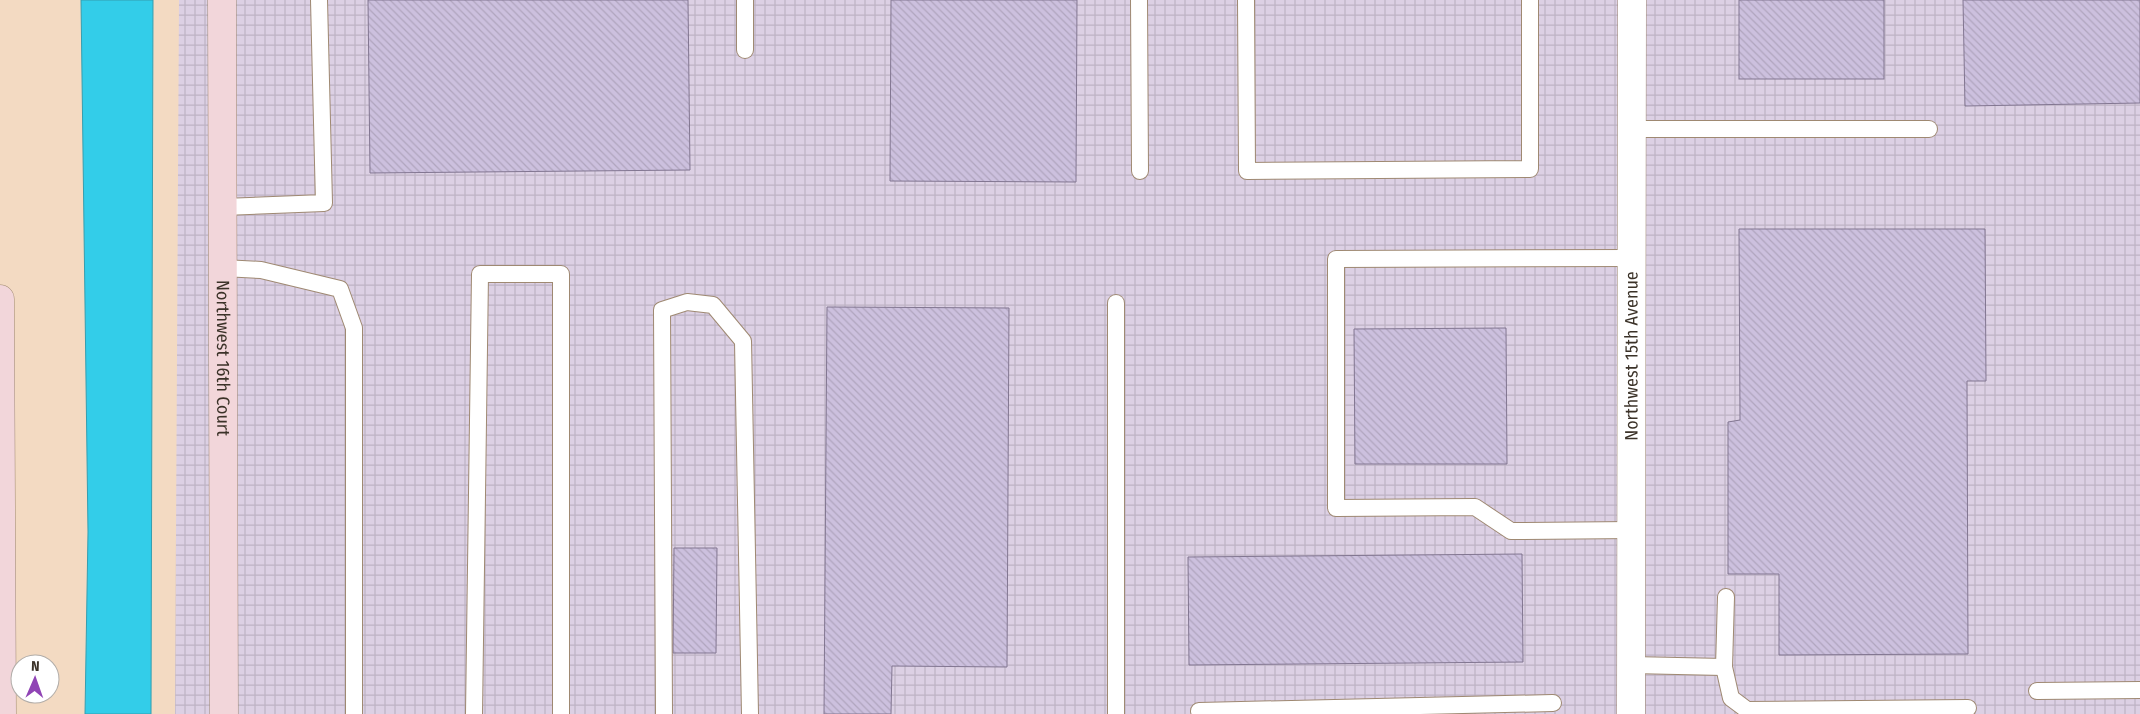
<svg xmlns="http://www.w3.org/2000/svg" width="2140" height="714" font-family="'Fira Sans Condensed',sans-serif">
	<defs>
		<pattern id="industrial-grid" width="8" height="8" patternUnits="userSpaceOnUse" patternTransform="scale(1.25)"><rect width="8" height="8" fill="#dcd0e4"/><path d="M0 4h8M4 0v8" fill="none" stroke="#beb3c4"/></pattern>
		<pattern id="building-back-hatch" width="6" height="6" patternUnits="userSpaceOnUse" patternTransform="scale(1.25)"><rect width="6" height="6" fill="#ccc0de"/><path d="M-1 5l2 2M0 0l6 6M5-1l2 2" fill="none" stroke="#b0a5be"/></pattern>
	</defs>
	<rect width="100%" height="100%" fill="#f3dac2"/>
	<polygon fill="url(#industrial-grid)" points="179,0 2140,0 2140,714 175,714"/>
	<polygon fill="#33cde9" stroke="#359eaf" points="81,0 153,0 151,714 85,714 88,532"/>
	<g fill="url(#building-back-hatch)" stroke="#827691">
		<polygon points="368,0 688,0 690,170 370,173"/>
		<polygon points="891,0 1077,0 1076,182 890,181"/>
		<rect x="1739" y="0" width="145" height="79"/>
		<polygon points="1963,0 2140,0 2140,103 1965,106"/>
		<polygon points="1739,229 1985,229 1986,381 1967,381 1968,654 1779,655 1779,574 1728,574 1728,422 1740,420"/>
		<polygon points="827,307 1009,308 1007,667 892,666 891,714 824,714"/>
		<polygon points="1506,328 1507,464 1355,464 1354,329"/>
		<polygon points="674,548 717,548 716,653 673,653"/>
		<polygon points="1522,554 1523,662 1189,665 1188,557"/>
	</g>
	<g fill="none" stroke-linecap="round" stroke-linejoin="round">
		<defs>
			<g id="lane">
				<polyline points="1139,0 1140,171"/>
				<polyline points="1246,0 1247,171 1530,169 1530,0"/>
				<polyline points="745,50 745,0"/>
				<polyline points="1632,129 1929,129"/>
				<polyline points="223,207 324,203 319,0"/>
				<polyline points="223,268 261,270 340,289 354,328 354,714"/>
				<polyline points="1632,530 1511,531 1475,507 1336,508 1336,259 1632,258"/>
				<polyline points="1726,597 1724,667 1731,698 1747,710 1968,708"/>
				<polyline points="1631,665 1724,667"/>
				<polyline points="2037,691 2140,690"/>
				<polyline points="1199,711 1553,703"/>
				<polyline points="474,714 480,274 561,274 561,714"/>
				<polyline points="664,714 662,310 687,302 713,305 743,341 750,714"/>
				<polyline points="1116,714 1116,303"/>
			</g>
			<g id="street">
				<path id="s1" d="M 1631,714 L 1632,0"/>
			</g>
			<g id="secondary">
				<path id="s2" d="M 222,0 L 224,714"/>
				<polyline points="0,299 2,714"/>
			</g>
		</defs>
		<use href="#lane" stroke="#9f8972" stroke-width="18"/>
		<use href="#street" stroke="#9f8972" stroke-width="29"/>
		<use href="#secondary" stroke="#9f8972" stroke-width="29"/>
		<use href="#lane" stroke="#fff" stroke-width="16"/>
		<use href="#street" stroke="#fff" stroke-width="28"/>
		<use href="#secondary" stroke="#f2d6da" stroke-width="28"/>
	</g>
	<g text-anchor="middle" stroke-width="4" stroke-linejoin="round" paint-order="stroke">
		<g font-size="18" fill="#3b3228" stroke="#fff">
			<text dy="6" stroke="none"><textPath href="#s2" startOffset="358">Northwest 16th Court</textPath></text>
			<text dy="6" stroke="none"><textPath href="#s1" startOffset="358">Northwest 15th Avenue</textPath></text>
		</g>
	</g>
	<g transform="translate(35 679) rotate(2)"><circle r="24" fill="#ffffff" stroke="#b1ada9"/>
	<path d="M0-4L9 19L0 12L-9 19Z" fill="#9044b5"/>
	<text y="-8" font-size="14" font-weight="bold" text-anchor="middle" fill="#3b3228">N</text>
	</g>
</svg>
